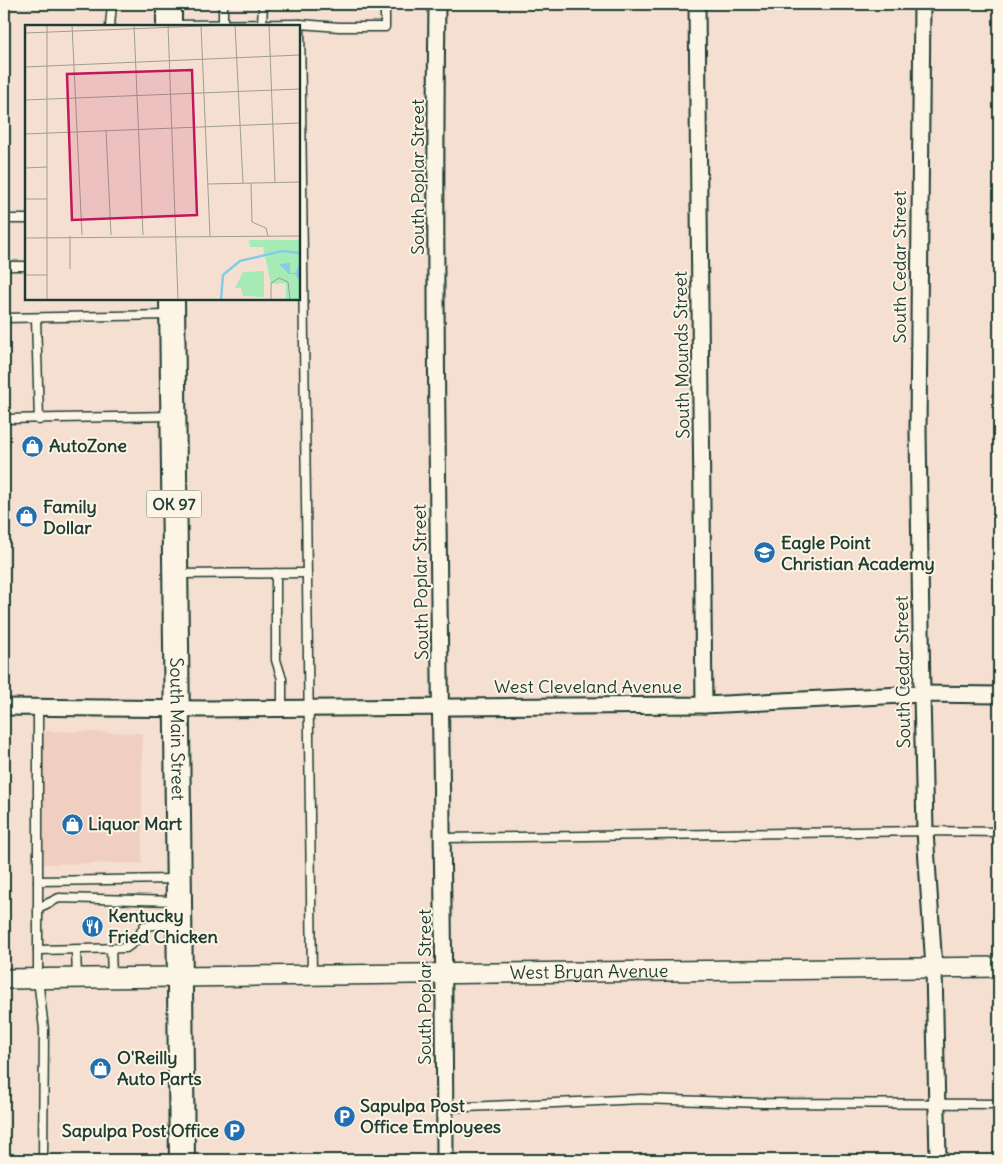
<svg xmlns="http://www.w3.org/2000/svg" width="1003" height="1164" font-family="Delius,sans-serif">
	<rect width="100%" height="100%" fill="#f5dfd0"/>
	<filter id="ink" filterUnits="userSpaceOnUse"><feTurbulence type="fractalNoise" baseFrequency=".02" numOctaves="2"/><feDisplacementMap in="SourceGraphic" scale="10" xChannelSelector="R" yChannelSelector="G"/><feConvolveMatrix kernelMatrix="1 2 1 2 8 2 1 2 1" color-interpolation-filters="sRGB"/></filter>
	<g filter="url(#ink)">
		<polygon fill="#f0cfc1" points="42,731 142,733 142,863 44,864"/>
		<g fill="none" stroke-linecap="round" stroke-linejoin="round">
			<defs>
				<g id="service">
					<polyline points="223,4 223,24"/>
					<polyline points="262,24 263,4"/>
					<polyline points="300,24 312,974"/>
					<polyline points="173,25 300,24 339,27 385,27 385,4"/>
					<polyline points="110,26 112,4"/>
					<polyline points="4,219 26,219"/>
					<polyline points="4,266 26,266"/>
					<polyline points="4,318 169,315"/>
					<polyline points="36,318 39,420"/>
					<polyline points="4,419 172,416"/>
					<polyline points="276,573 276,660 282,679 282,708"/>
					<polyline points="179,574 306,573"/>
					<polyline points="38,707 38,979 44,1029 43,1160"/>
					<polyline points="444,838 925,831 999,832"/>
					<polyline points="38,881 176,879"/>
					<polyline points="38,908 59,898 176,901"/>
					<polyline points="111,949 112,977"/>
					<polyline points="38,950 126,948 137,940 144,926 176,923"/>
					<polyline points="76,950 77,978"/>
					<polyline points="445,1108 641,1099 763,1103 999,1104"/>
				</g>
				<g id="minor">
					<path d="M 437,4 C 432,389 444,775 445,1160"/>
					<polyline points="697,4 704,705"/>
					<polyline points="922,4 918,432 922,694 925,831 934,968 938,1160"/>
					<polyline points="4,707 206,709 704,705 922,694 999,695"/>
				</g>
				<g id="tertiary">
					<path id="s1" d="M 4,979 L 999,967"/>
				</g>
				<g id="primary">
					<polyline points="169,4 169,26"/>
					<path id="s2" d="M 172,299 L 182,1160"/>
				</g>
			</defs>
			<use href="#service" stroke="#1f3d34" stroke-width="11"/>
			<use href="#minor" stroke="#1f3d34" stroke-width="19"/>
			<use href="#tertiary" stroke="#1f3d34" stroke-width="22"/>
			<use href="#primary" stroke="#1f3d34" stroke-width="28"/>
			<use href="#service" stroke="#fcf5e5" stroke-width="8"/>
			<use href="#minor" stroke="#fcf5e5" stroke-width="15"/>
			<use href="#tertiary" stroke="#fcf5e5" stroke-width="19"/>
			<use href="#primary" stroke="#fcf5e5" stroke-width="24"/>
		</g>
	</g>
	<defs>
		<symbol id="shop-disc" viewBox="-11 -11 22 22"><circle r="9.5" fill="#1f6fb2" stroke="#fcf5e5"/><path d="M-5-2.5h2.3a2.7 3.5 0 0 1 5.4 0H5L5.5 6h-11ZM-1.5-2.5h3a1.5 2.3 0 0 0-3 0Z" fill="#fff"/></symbol>
		<symbol id="school-disc" viewBox="-11 -11 22 22"><circle r="9.5" fill="#1f6fb2" stroke="#fcf5e5"/><path d="M0-5L7-2L0 1L-7-2ZM-4 1L0 2.5L4 1V4Q0 6-4 4Z" fill="#fff"/></symbol>
		<symbol id="restaurant-disc" viewBox="-11 -11 22 22"><circle r="9.5" fill="#1f6fb2" stroke="#fcf5e5"/><path d="M-5-6h1v4h1v-4h1v4h1v-4h1v5L-1.5 .5V6h-2V.5L-5-1ZM5-6V6H3V1.5H1.5Q1.5-4 5-6Z" fill="#fff"/></symbol>
		<symbol id="parking-disc" viewBox="-11 -11 22 22"><circle r="9.5" fill="#1f6fb2" stroke="#fcf5e5"/><path d="M-3.5-5.5H1a3.5 3.5 0 0 1 0 7H-1V5.5H-3.5ZM-1-3.4V-.6H.8a1.4 1.4 0 0 0 0-2.8Z" fill="#fff"/></symbol>
	</defs>
	<g fill-rule="evenodd">
		<use href="#shop-disc" x="20" y="434" width="25" height="25"/>
		<use href="#shop-disc" x="14" y="504" width="25" height="25"/>
		<use href="#school-disc" x="752" y="540" width="25" height="25"/>
		<use href="#shop-disc" x="60" y="812" width="25" height="25"/>
		<use href="#restaurant-disc" x="80" y="914" width="25" height="25"/>
		<use href="#shop-disc" x="88" y="1056" width="25" height="25"/>
		<use href="#parking-disc" x="332" y="1104" width="25" height="25"/>
		<use href="#parking-disc" x="222" y="1118" width="25" height="25"/>
	</g>
	<g text-anchor="middle" stroke-width="4" stroke-linejoin="round" paint-order="stroke">
		<rect fill="#fcf5e5" stroke="#617469" stroke-width="1" x="146.5" y="490.5" width="55" height="27" rx="4"/>
		<g font-size="16" font-weight="bold" fill="#1f3d34">
			<text x="174" y="510">OK 97</text>
		</g>
		<g font-size="18" fill="#1f3d34" stroke="#fcf5e5">
			<text transform="translate(418 177) rotate(-90)" y="6">South Poplar Street</text>
			<text transform="translate(900 267) rotate(-90)" y="6">South Cedar Street</text>
			<text transform="translate(682 355) rotate(-91)" y="6">South Mounds Street</text>
			<text transform="translate(421 582) rotate(-91)" y="6">South Poplar Street</text>
			<text transform="translate(903 672) rotate(-91)" y="6">South Cedar Street</text>
			<text x="588" y="693">West Cleveland Avenue</text>
			<text dy="6" stroke="none"><textPath href="#s2" startOffset="430">South Main Street</textPath></text>
			<text dy="6" stroke="none"><textPath href="#s1" startOffset="585">West Bryan Avenue</textPath></text>
			<text transform="translate(425 987) rotate(-90)" y="6">South Poplar Street</text>
		</g>
		<g font-size="18" font-weight="bold" fill="#1f3d34" stroke="#fcf5e5" text-anchor="start">
			<text x="49" y="452">AutoZone</text>
			<text x="43" y="513">Family<tspan x="43" dy="21">Dollar</tspan></text>
			<text x="781" y="549">Eagle Point<tspan x="781" dy="21">Christian Academy</tspan></text>
			<text x="88" y="830">Liquor Mart</text>
			<text x="108" y="922">Kentucky<tspan x="108" dy="21">Fried Chicken</tspan></text>
			<text x="117" y="1064">O'Reilly<tspan x="117" dy="21">Auto Parts</tspan></text>
			<text x="360" y="1112">Sapulpa Post<tspan x="360" dy="21">Office Employees</tspan></text>
			<text x="219" y="1137" text-anchor="end">Sapulpa Post Office</text>
		</g>
	</g>
	<g transform="translate(25 25)">
		<rect width="275" height="275" fill="#f5dfd0"/>
		<path d="M 224,215 L 275,215 L 275,275 L 261,275 L 261,258 L 246,259 L 238,222 L 225,222 ZM 239,246 L 239,272 L 218,271 L 216,263 L 210,263 L 218,247 Z" fill="#a6ebb6"/>
		<path d="M 265,238 L 265,248 L 270,248 L 275,238 L 275,257 L 270,249 L 264,249 L 254,239 Z" fill="#86cce7"/>
		<path fill="none" stroke="#86cce7" stroke-width="2.5" d="M 196,275 L 198,250 L 215,236 L 257,226 L 275,228"/>
		<path fill="none" stroke="#9f9e92" stroke-width="1" d="M 47,0 L 57,210M 109,0 L 118,210M 143,0 L 153,275M 176,0 L 185,211M 210,0 L 218,158M 244,0 L 250,157M 0,8 L 204,0M 0,42 L 275,30M 0,75 L 275,64M 81,105 L 86,210M 0,109 L 275,98M 0,143 L 22,142M 226,158 L 227,197 L 241,203 L 243,211M 183,159 L 275,157M 0,174 L 22,174M 45,211 L 45,244M 22,212 L 22,0M 22,212 L 22,275M 0,213 L 275,211M 0,250 L 22,250M 246,275 L 246,258 L 254,253 L 263,257 L 265,275"/>
		<path fill="#c2185b" fill-opacity="0.15" stroke="#c2185b" stroke-width="2.5" d="M 167,45 L 172,190 L 47,195 L 42,49 Z"/>
		<rect width="275" height="275" fill="none" stroke="#1f3d34" stroke-width="2.5"/>
	</g>
	<rect width="1003" height="1164" fill="none" stroke="#fcf5e5" stroke-width="20"/>
	<rect x="10" y="10" width="983" height="1144" fill="none" stroke="#1f3d34" stroke-width="2" filter="url(#ink)"/>
</svg>
